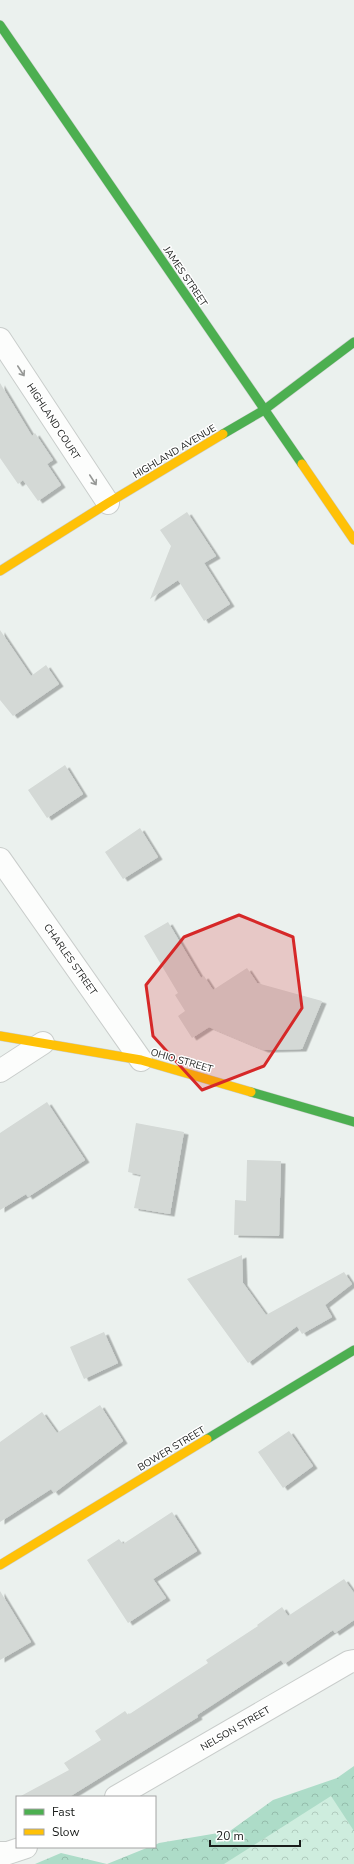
<svg xmlns="http://www.w3.org/2000/svg" width="354" height="1864" font-family="'Nunito Sans',sans-serif">
	<defs>
		<pattern id="forest-crowns" width="20" height="18" patternUnits="userSpaceOnUse"><rect width="20" height="18" fill="#addcc8"/><path d="M2 6a3 3 0 1 1 6 0M12 15a3 3 0 1 1 6 0" fill="none" stroke="#94bcab"/></pattern>
		<pattern id="park-crowns" width="20" height="18" patternUnits="userSpaceOnUse"><rect width="20" height="18" fill="#ceedde"/><path d="M2 6a3 3 0 1 1 6 0M12 15a3 3 0 1 1 6 0" fill="none" stroke="#b0cbbe"/></pattern>
		<filter id="shadow"><feDropShadow dx="4.5" dy="2.5" stdDeviation="0" flood-color="#0004"/></filter>
	</defs>
	<rect width="100%" height="100%" fill="#ebf1ee"/>
	<g fill="url(#forest-crowns)">
		<polygon points="354,1766 354,1864 107,1864 149,1847 155,1847 155,1845 159,1843 230,1831 273,1800 337,1778"/>
		<polygon points="61,1853 107,1864 35,1864"/>
	</g>
	<polygon fill="url(#park-crowns)" points="331,1796 354,1831 354,1864 224,1864"/>
	<g fill="#d4d9d6" filter="url(#shadow)">
		<polygon points="0,383 32,436 35,433 53,460 47,464 61,485 38,501 23,480 18,484 0,458"/>
		<polygon points="187,512 216,556 204,563 230,604 204,621 178,580 150,599 171,546 160,530"/>
		<polygon points="0,630 31,676 46,665 59,684 13,716 0,700"/>
		<polygon points="65,765 83,794 47,818 28,790"/>
		<polygon points="140,828 158,857 123,879 105,852"/>
		<polygon points="168,922 201,978 204,976 213,990 247,968 257,983 322,1001 302,1049 264,1050 209,1027 192,1038 178,1016 185,1011 175,995 178,993 144,936"/>
		<polygon points="47,1102 85,1160 28,1197 26,1194 0,1210 0,1133"/>
		<polygon points="136,1123 184,1132 170,1214 134,1208 141,1175 128,1172"/>
		<polygon points="247,1160 281,1161 279,1236 234,1235 235,1200 246,1201"/>
		<polygon points="242,1255 243,1283 266,1315 344,1272 352,1284 325,1305 332,1317 302,1334 297,1326 248,1363 187,1279"/>
		<polygon points="104,1332 118,1363 84,1379 70,1347"/>
		<polygon points="100,1405 123,1441 54,1493 51,1489 0,1522 0,1442 42,1412 57,1433"/>
		<polygon points="289,1431 313,1466 283,1488 258,1452"/>
		<polygon points="172,1512 197,1551 153,1579 166,1598 128,1623 87,1560 119,1539 123,1544"/>
		<polygon points="344,1579 354,1593 354,1620 335,1633 333,1630 284,1664 281,1660 197,1715 198,1717 69,1797 19,1797 69,1770 64,1763 101,1740 95,1731 125,1711 128,1715 208,1663 206,1660 258,1626 257,1625 282,1607 288,1616"/>
		<polygon points="0,1591 31,1642 0,1660"/>
	</g>
	<g fill="none" stroke-linecap="round" stroke-linejoin="round">
		<defs>
			<g id="street">
				<polyline points="0,339 108,503"/>
				<polyline points="0,859 141,1060"/>
				<polyline points="0,1071 43,1043"/>
				<polyline points="116,1797 349,1662 354,1661"/>
				<polyline points="0,1853 8,1853 26,1847"/>
			</g>
			<g id="fast">
				<polyline points="0,25 302,464"/>
				<polyline points="223,434 264,410 354,342"/>
				<polyline points="251,1092 354,1122"/>
				<polyline points="207,1439 354,1350"/>
			</g>
			<g id="slow">
				<polyline points="302,464 354,540"/>
				<polyline points="0,571 108,503 223,434"/>
				<polyline points="0,1036 141,1060 251,1092"/>
				<polyline points="0,1565 207,1439"/>
			</g>
		</defs>
		<use href="#street" stroke="#c9cdcb" stroke-width="24"/>
		<use href="#fast" stroke="#c9cdcb" stroke-width="10"/>
		<use href="#slow" stroke="#c9cdcb" stroke-width="10"/>
		<use href="#street" stroke="#fcfdfc" stroke-width="22"/>
		<use href="#fast" stroke="#4caf50" stroke-width="9"/>
		<use href="#slow" stroke="#ffc107" stroke-width="9"/>
	</g>
	<defs><path id="oneway-shaft" d="M-6 0H5M1.5-3L5.5 0L1.5 3" fill="none" stroke-width="1.6" stroke-linecap="round" stroke-linejoin="round"/></defs>
	<g stroke="#969896">
		<use href="#oneway-shaft" transform="translate(21 371) rotate(57)"/>
		<use href="#oneway-shaft" transform="translate(93 480) rotate(57)"/>
	</g>
	<path fill="#d62828" fill-opacity="0.2" stroke="#d62828" stroke-width="3" stroke-linejoin="round" d="M 239,915 L 293,937 L 302,1008 L 264,1066 L 202,1090 L 153,1036 L 146,985 L 184,937 Z"/>
	<g text-anchor="middle" stroke-width="3" stroke-linejoin="round" paint-order="stroke">
		<g font-size="10" fill="#191c1a" stroke="#fff">
			<text transform="translate(186 276) rotate(56)" y="4">JAMES STREET</text>
			<text transform="translate(54 421) rotate(57)" y="4">HIGHLAND COURT</text>
			<text transform="translate(174 451) rotate(-31)" y="4">HIGHLAND AVENUE</text>
			<text transform="translate(71 959) rotate(55)" y="4">CHARLES STREET</text>
			<text transform="translate(182 1060) rotate(16)" y="4">OHIO STREET</text>
			<text transform="translate(171 1448) rotate(-31)" y="4">BOWER STREET</text>
			<text transform="translate(235 1728) rotate(-30)" y="4">NELSON STREET</text>
		</g>
	</g>
	<rect x="16" y="1796" width="140" height="52" fill="#ffffff" stroke="#a3a4a3"/>
	<rect x="24" y="1809" width="20" height="6" fill="#4caf50" stroke="#a3a4a3"/>
	<text x="52" y="1816" font-size="12" fill="#191c1a">Fast</text>
	<rect x="24" y="1829" width="20" height="6" fill="#ffc107" stroke="#a3a4a3"/>
	<text x="52" y="1836" font-size="12" fill="#191c1a">Slow</text>
	<path d="M210 1840v6h90v-6" fill="none" stroke="#191c1a" stroke-width="2"/>
	<text x="216" y="1840" font-size="12" fill="#191c1a" stroke="#ffffff" stroke-width="3" paint-order="stroke">20 m</text>
</svg>
